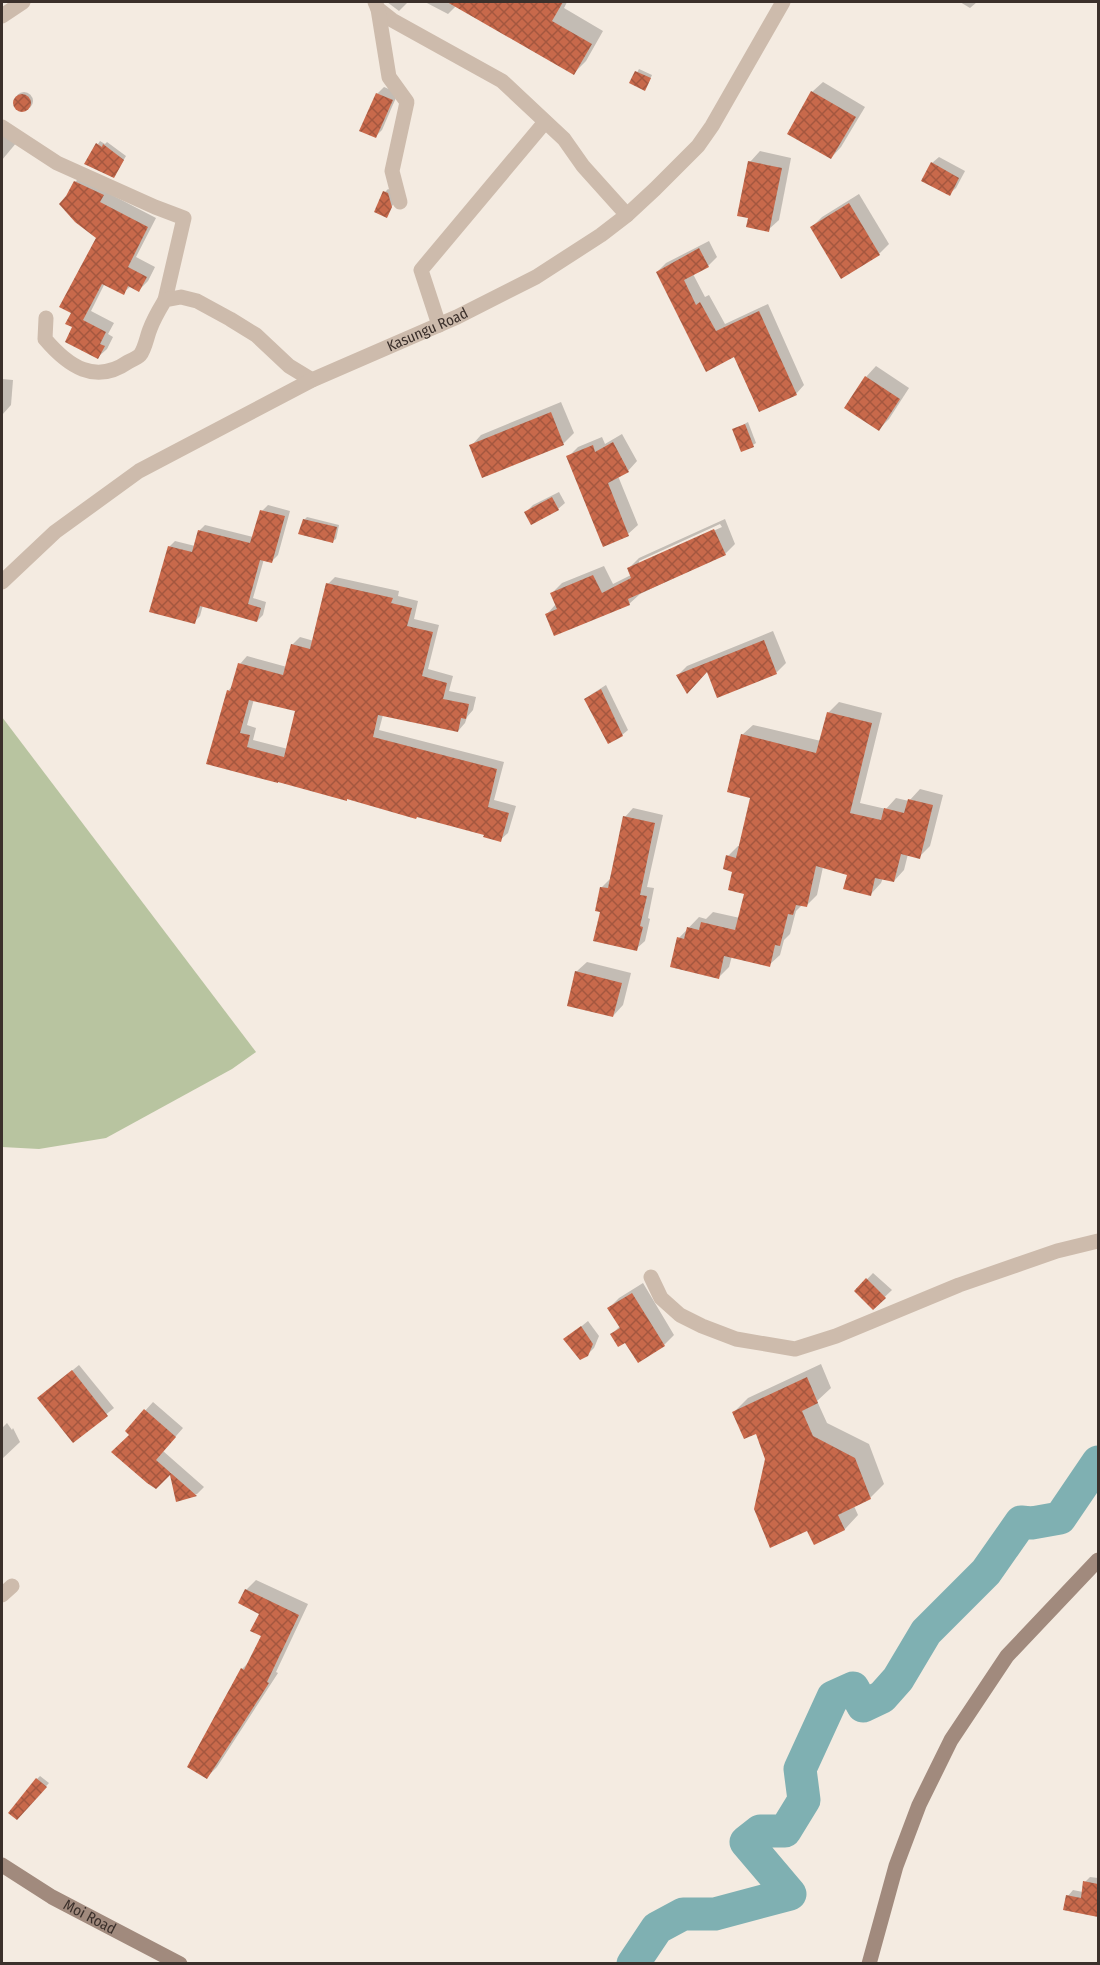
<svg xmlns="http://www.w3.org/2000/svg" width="1100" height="1965" font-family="'Fira Sans Condensed',sans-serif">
	<defs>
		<pattern id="building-cross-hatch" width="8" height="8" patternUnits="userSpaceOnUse" patternTransform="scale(1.5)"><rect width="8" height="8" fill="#c8694b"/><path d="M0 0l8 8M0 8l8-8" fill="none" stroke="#a4573f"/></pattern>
	</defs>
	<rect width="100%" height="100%" fill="#f4ebe1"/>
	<polygon fill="#b8c4a0" points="2,717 256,1052 232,1069 106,1138 39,1149 2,1147"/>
	<g fill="#0003" fill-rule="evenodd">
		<polygon points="387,2 408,2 399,11"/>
		<polygon points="425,2 567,2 564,8 603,31 586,61 574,73 457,5 448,14"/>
		<polygon points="960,2 977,2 970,8"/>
		<polygon points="639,69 652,75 647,86 631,83"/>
		<polygon points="823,82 865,107 841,147 831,158 812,92"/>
		<polygon points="384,87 398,93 382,130 375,137 377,94"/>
		<circle cx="24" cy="101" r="9"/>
		<polygon points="2,119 22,136 2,160"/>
		<polygon points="100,141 105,144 107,142 126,156 116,173 98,144"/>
		<polygon points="760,151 791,158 779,220 768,230 749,217 750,162"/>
		<polygon points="939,157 965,171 956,188 949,194 932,163"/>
		<polygon points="84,173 108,193 156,218 136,257 155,267 148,281 139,290 131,286 123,293 105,283 91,311 114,323 108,334 113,337 107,349 98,357 74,327 73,313 97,238 67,197 75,182"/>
		<polygon points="388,189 390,190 394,203 386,216 385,192"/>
		<polygon points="859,194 889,244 879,254 812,227 822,217"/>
		<polygon points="709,241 717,257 708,266 693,274 705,297 709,295 725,324 768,304 804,385 796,394 735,355 657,272 666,263"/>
		<polygon points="876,366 909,388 889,419 879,429 846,408 866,377"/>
		<polygon points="2,379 13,380 11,405 2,415"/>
		<polygon points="561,402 574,433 564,443 483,476 471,446 481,435"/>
		<polygon points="748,422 756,443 753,445 734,430"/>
		<polygon points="622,434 637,461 628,471 618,476 638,525 628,534 568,457 578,447 602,437 605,444"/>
		<polygon points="559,492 565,503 558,509 526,512 533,505"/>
		<polygon points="268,505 290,511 278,555 272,561 264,559 253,598 266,602 263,615 257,621 203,605 200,616 194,622 169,547 175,541 195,546 199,531 205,525 253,537 262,511"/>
		<polygon points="307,517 339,525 336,539 333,541 304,520"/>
		<path d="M 725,519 L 735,544 L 725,554 L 640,594 L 629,604 L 547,614 L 556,604 L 552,593 L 562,583 L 604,566 L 613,584 L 631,575 L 629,568 L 639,558 ZM 720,524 L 722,527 L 639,564 L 639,561 Z"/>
		<path d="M 335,577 L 399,591 L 398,596 L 418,601 L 414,619 L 439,625 L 428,669 L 453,676 L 449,691 L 476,697 L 473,710 L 467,717 L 465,723 L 458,731 L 383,715 L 379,730 L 504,762 L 494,800 L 516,806 L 508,833 L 500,840 L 486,834 L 208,763 L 228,691 L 233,685 L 240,664 L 247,656 L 287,667 L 292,645 L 300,637 L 314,641 L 328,584 ZM 254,699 L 297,710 L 288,749 L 253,740 L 256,728 L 247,725 Z"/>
		<polygon points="773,631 786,663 777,672 718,696 708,670 678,675 687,666"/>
		<polygon points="606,685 628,730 622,735 586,699 592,694"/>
		<polygon points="839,702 882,713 860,803 886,809 896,798 909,801 920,789 943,795 930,846 919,857 908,854 904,870 894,881 883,878 881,883 871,894 849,873 823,867 817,895 806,906 802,905 796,911 790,934 784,940 780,955 769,965 732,956 729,967 718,978 679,938 699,917 706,919 713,912 740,918 746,893 728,856 738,846 740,846 752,797 742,735 753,725 821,741 828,713"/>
		<polygon points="633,808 663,815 647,887 654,888 648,918 650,919 645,941 636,949 602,911 602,887 610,879 625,817"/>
		<polygon points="587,962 631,973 623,1005 613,1016 576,972"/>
		<polygon points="873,1273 892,1290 873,1308 856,1291"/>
		<polygon points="643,1283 674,1335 664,1345 626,1341 612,1334 620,1326 609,1308 619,1298"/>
		<polygon points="588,1321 599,1336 594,1348 587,1355 566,1339"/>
		<polygon points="821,1364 831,1388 817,1401 827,1423 869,1444 884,1484 870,1498 854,1506 858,1515 845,1529 815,1543 767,1459 756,1432 734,1412 748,1398"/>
		<polygon points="79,1365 114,1408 73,1441 46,1392"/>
		<polygon points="153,1402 183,1428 163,1451 204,1487 197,1494 177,1500 171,1472 156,1487 131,1434 127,1431"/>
		<polygon points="7,1423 12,1430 13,1428 20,1442 2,1459 2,1428"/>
		<polygon points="256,1580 308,1604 276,1672 278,1673 217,1767 207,1777 242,1669 251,1660 263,1636 261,1613 246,1590"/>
		<polygon points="40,1776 49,1783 17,1818 37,1779"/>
		<polygon points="1090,1877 1098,1878 1098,1916 1065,1909 1068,1896 1073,1890 1083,1892 1085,1882"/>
	</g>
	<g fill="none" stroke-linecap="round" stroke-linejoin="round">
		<polyline stroke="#7fb0b2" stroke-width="33" points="633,1964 657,1928 683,1914 715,1914 790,1894 746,1842 760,1831 785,1831 804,1800 800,1769 833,1697 853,1688 863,1706 882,1697 898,1679 926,1632 986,1572 1021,1522 1032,1523 1060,1518 1098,1462"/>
	</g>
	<g fill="url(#building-cross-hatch)" fill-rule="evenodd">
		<polygon points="447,2 563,2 552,21 592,44 574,75"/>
		<polygon points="635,71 651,78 645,91 629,83"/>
		<polygon points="811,91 856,117 831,159 787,134"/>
		<polygon points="376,93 393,100 376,138 359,131"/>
		<circle cx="22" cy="103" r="9"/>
		<polygon points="96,143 102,147 103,144 124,160 114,178 84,164"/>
		<polygon points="748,161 782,168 769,232 746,227 748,218 737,216"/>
		<polygon points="931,162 959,178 950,196 921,181"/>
		<polygon points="74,181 104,195 100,202 148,227 128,267 147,277 139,292 128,286 124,295 102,284 83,320 106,332 100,344 105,346 98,359 65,342 72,327 65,324 71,313 59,307 96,238 75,222 59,204 66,196"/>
		<polygon points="383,191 388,193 392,207 387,218 374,212"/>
		<polygon points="849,203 880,255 841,279 810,227"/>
		<polygon points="699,248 709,267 684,280 696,305 700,302 716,331 759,311 797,395 759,412 734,357 706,372 656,272"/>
		<polygon points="865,376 900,399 879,431 844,408"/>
		<polygon points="551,412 564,445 482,478 469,445"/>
		<polygon points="745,424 754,447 741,452 732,429"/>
		<polygon points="613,442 629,472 608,483 629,536 603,547 566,456 593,445 595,452"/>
		<polygon points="552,497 559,510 531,525 524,512"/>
		<polygon points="260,510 285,516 272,563 260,560 248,604 261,608 257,622 200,606 195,624 149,612 168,546 192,552 198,530 250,543"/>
		<polygon points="303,519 337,527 333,543 298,534"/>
		<polygon points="714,529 726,555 628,599 630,605 554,636 545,614 557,609 550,593 593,575 602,593 631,578 627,568"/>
		<path d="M 326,583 L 393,598 L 391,603 L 412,608 L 407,626 L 433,632 L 422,676 L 447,683 L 443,699 L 469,704 L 466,719 L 461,718 L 458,732 L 378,715 L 373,737 L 497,769 L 488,807 L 509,813 L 501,842 L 483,837 L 484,835 L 417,817 L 416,819 L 347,799 L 347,801 L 278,782 L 278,783 L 206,764 L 227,690 L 230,691 L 238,663 L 283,675 L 291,644 L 310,649 ZM 249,700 L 295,711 L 284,757 L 247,747 L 250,735 L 240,733 Z"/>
		<polygon points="764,640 777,674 717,698 707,672 687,694 676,675"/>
		<polygon points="601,689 623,736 608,744 584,699"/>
		<polygon points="827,712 872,723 850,813 881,820 884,808 904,813 908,799 933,805 920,859 901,854 894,882 875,878 871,896 843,889 847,875 816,866 807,907 796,905 793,915 788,914 780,946 775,945 770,967 724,956 719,979 670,967 677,937 684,939 687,927 699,930 701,922 735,930 744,894 728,890 732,872 723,869 726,855 736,858 750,798 727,792 741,734 816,753"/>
		<polygon points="623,816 655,823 640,895 647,896 640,926 643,927 637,951 593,941 600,912 595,911 600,887 608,888"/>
		<polygon points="575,971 622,983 613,1017 567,1006"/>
		<polygon points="866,1278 886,1298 873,1310 854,1291"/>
		<polygon points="632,1293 665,1346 638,1363 625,1343 618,1347 610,1334 620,1328 607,1308"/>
		<polygon points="581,1326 593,1344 588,1356 580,1360 563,1339"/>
		<polygon points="72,1370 108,1416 73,1443 37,1398"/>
		<polygon points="807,1377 818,1403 802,1411 813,1436 855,1458 871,1499 838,1515 845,1530 814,1545 807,1531 770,1548 754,1509 765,1459 756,1434 744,1439 732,1412"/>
		<polygon points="144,1409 176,1437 156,1460 197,1496 176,1502 170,1475 156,1489 147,1483 111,1452 129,1435 125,1431"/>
		<polygon points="245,1589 299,1615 267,1682 269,1683 207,1779 187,1767 241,1668 244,1670 261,1636 250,1631 259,1614 238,1603"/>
		<polygon points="36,1778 47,1787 17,1820 8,1813"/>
		<polygon points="1083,1881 1098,1884 1098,1917 1063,1910 1066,1895 1081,1898"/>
	</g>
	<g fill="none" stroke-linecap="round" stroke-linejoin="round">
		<g stroke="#cdbbac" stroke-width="15">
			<polyline points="375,2 378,9 392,20 502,81 564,139 583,166 627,215"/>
			<polyline points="378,9 389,77 407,102 392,171 400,202"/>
			<polyline points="2,16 23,2"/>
			<polyline points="2,127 57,163 155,207 184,218 165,300"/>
			<path d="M 46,318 L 45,339 C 68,366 95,385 128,362 C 132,360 137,358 140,355 C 145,349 147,336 150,329 C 154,318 159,310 165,300 L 181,297 L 197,301 L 230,319 L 256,335 L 289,366 L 312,380"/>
			<polyline points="439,325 421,270 545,122"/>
			<path id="s1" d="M 2,582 L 55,532 L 139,471 L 312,380 L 457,317 L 536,277 L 601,235 L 627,215 L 655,189 L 698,146 L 712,126 L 783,2"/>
			<polyline points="651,1277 661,1298 680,1315 702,1326 736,1339 795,1349 836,1336 959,1285 1057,1251 1098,1241"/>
			<polyline points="2,1595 12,1586"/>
		</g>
		<g stroke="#a18a7d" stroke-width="15">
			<path id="s2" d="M 2,1865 L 52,1897 L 180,1964"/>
			<polyline points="869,1964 896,1866 919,1805 951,1740 1007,1656 1098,1560"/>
		</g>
	</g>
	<g text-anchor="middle" stroke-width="4.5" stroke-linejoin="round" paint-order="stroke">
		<g font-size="15" fill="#3b302b" stroke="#fbf5ee">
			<text dy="5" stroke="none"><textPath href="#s1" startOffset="498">Kasungu Road</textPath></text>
			<text dy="5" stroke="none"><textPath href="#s2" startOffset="102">Moi Road</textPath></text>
		</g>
	</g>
	<rect width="1100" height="1965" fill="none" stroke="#3b302b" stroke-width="6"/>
</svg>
